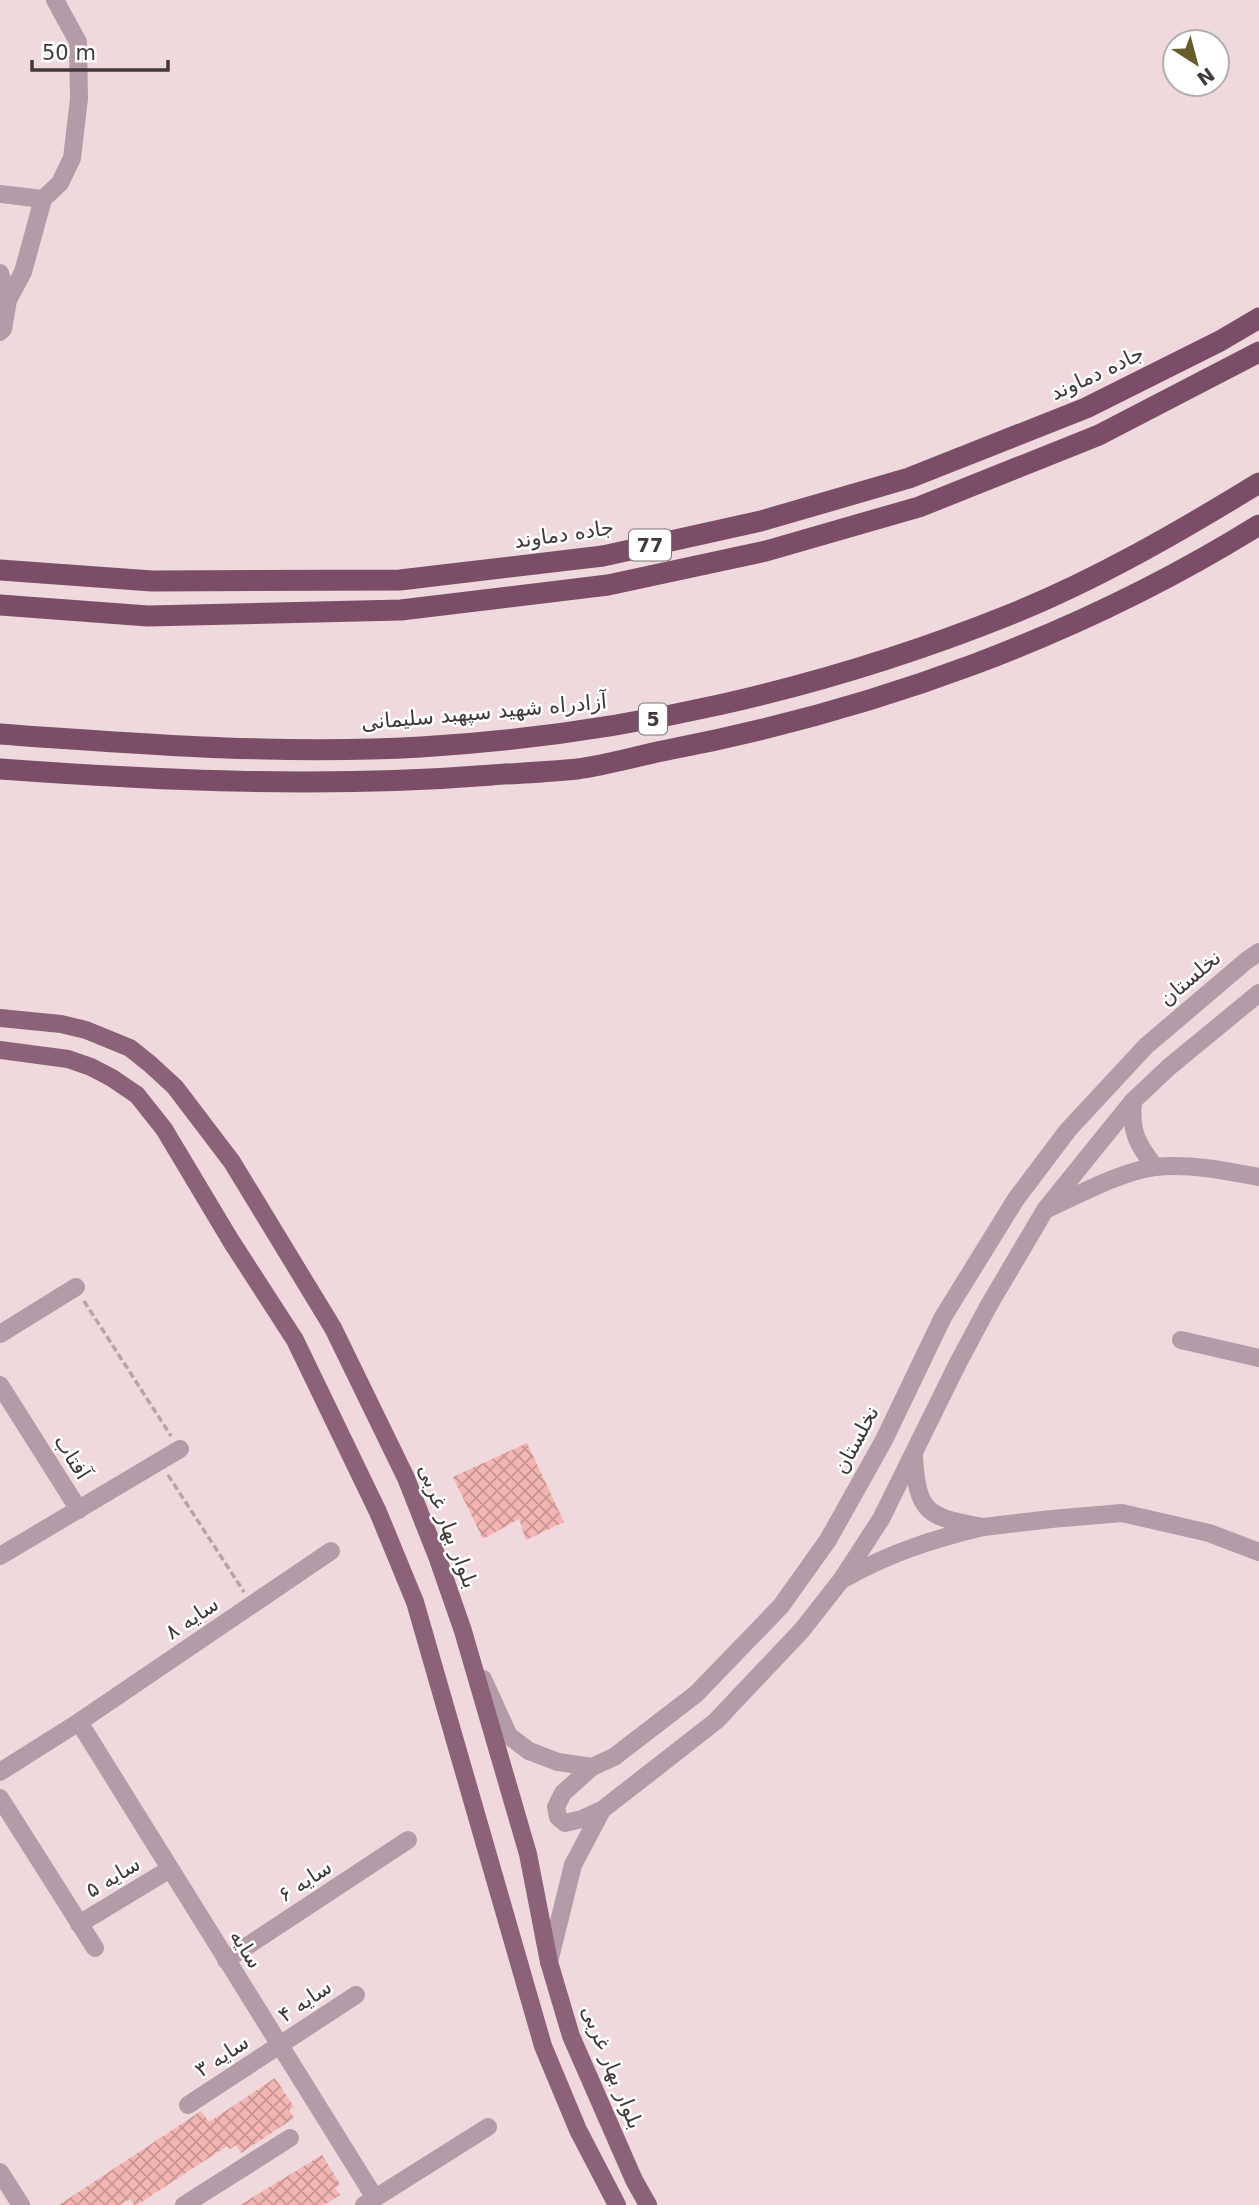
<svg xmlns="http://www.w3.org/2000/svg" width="1259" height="2205" font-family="'DejaVu Sans','Noto Naskh Arabic',sans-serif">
	<defs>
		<pattern id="building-cross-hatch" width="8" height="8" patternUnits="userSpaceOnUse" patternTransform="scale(1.75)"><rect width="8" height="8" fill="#f3b5b1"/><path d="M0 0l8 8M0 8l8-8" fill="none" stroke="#c69491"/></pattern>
	</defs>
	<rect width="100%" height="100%" fill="#efd9dd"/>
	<g fill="url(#building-cross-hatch)">
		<polygon points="527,1443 564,1522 526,1540 519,1519 483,1539 453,1477"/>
		<polygon points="275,2078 294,2107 289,2110 294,2118 241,2153 236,2145 230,2149 227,2146 137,2205 134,2205 130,2199 120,2205 59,2205 201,2111 209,2122"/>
		<polygon points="322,2155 340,2184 335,2188 340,2195 324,2205 240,2205"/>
	</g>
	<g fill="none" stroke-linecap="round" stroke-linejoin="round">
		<g stroke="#b6a5a8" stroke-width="3.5" stroke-dasharray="7 3.5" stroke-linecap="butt">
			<polyline points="84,1301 171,1436"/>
			<polyline points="168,1475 244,1592"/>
		</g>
		<g stroke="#b39ba7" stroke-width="18">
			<polyline points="0,194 43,199 60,183 72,158 79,99 78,42 55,0"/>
			<polyline points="0,273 8,300"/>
			<polyline points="0,332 3,329 8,300 23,272 43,199"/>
			<path d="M 1133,1101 C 1130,1131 1137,1144 1155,1167"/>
			<path d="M 1047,1209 C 1078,1195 1122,1171 1155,1167 C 1187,1163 1228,1171 1259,1177"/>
			<polyline points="0,1334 76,1287"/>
			<polyline points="1181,1340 1259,1358"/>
			<polyline points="0,1385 79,1510"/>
			<polyline points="983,1527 1051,1519 1122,1513 1209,1533 1259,1552"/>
			<polyline points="0,1556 180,1449"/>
			<path d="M 845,1578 C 893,1552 930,1540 983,1527 C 929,1517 917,1515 914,1456"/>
			<polyline points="483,1679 509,1736 529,1751 558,1762 592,1767 614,1757 696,1694 781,1606 828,1540 884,1440 943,1317 1016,1199 1068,1130 1146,1046 1246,961 1259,952"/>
			<polyline points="79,1722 375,2198"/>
			<polyline points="592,1767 563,1793 556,1807 558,1817 565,1823 582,1819 602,1810"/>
			<polyline points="0,1772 79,1722 331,1551"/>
			<polyline points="0,1798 95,1948"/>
			<polyline points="79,1924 170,1869"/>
			<polyline points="226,1960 408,1840"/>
			<polyline points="549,1962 573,1865 602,1810 716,1721 802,1630 842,1579 881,1519 958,1363 989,1305 1045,1210 1133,1101 1169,1067 1259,993"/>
			<polyline points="188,2105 356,1995"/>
			<polyline points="0,2172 21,2205"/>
			<polyline points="184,2205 290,2138"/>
			<polyline points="364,2205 488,2127"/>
		</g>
		<g stroke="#8b6278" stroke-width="18">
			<polyline points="0,1018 61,1024 86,1030 130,1048 150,1064 175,1087 232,1162 333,1328 406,1478 438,1559 463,1631 528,1854 549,1962 571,2036 634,2180 648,2205"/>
			<polyline points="0,1050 68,1059 91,1067 112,1078 137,1095 164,1129 231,1241 295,1340 378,1512 415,1602 543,2046 578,2130 617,2205"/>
		</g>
		<g stroke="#7c4d67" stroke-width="21">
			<polyline points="0,570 152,581 400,580 603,556 761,521 909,478 1086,408 1220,341 1259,318"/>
			<polyline points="0,605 148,616 401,610 608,585 766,551 919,507 1099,435 1259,352"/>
			<path d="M 0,734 C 140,744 281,755 421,747 C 622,735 822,690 1009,615 C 1096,580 1179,532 1259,483"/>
			<path d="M 0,769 C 164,781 328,788 492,775 C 520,773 549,772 577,769 C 607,765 637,756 667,750 C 875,710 1079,637 1259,525"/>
		</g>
	</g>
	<g text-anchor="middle" stroke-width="5" stroke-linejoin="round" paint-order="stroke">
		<g fill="#fff" stroke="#7a7475" stroke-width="2">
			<rect x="629" y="529.5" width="42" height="31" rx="5"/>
			<rect x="639" y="703.5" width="28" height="31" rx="5"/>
		</g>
		<g font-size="19" font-weight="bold" fill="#41383a">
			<text x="650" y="552">77</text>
			<text x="653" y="726">5</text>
		</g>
		<g font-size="21" fill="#41383a" stroke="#fff">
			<text transform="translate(1097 373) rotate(-25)" y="7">جاده دماوند</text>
			<text transform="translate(564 534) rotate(-8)" y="7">جاده دماوند</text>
			<text transform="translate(484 712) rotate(-5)" y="7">آزادراه شهید سپهبد سلیمانی</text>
			<text transform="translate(1190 978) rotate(-40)" y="7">نخلستان</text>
			<text transform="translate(856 1440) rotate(-62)" y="7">نخلستان</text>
			<text transform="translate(72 1457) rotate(58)" y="7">آفتاب</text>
			<text transform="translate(448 1526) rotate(69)" y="7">بلوار بهار غربی</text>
			<text transform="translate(192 1618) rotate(-34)" y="7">سایه ۸</text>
			<text transform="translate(113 1877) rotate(-31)" y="7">سایه ۵</text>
			<text transform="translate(305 1881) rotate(-33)" y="7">سایه ۶</text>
			<text transform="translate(246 1949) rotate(58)" y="7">سایه</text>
			<text transform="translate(305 2001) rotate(-34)" y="7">سایه ۴</text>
			<text transform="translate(222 2056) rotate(-33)" y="7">سایه ۳</text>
			<text transform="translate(612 2067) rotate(68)" y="7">بلوار بهار غربی</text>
		</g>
	</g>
	<g transform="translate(1196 63) rotate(144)"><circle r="33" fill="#ffffff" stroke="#b3afb0" stroke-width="2"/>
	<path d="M0-5L12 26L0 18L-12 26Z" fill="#685d2a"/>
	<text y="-10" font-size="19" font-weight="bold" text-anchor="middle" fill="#41383a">N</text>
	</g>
	<path d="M32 60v10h136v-10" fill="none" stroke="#41383a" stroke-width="3.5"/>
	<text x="42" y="60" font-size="21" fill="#41383a" stroke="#ffffff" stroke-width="5" paint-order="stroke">50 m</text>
</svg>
